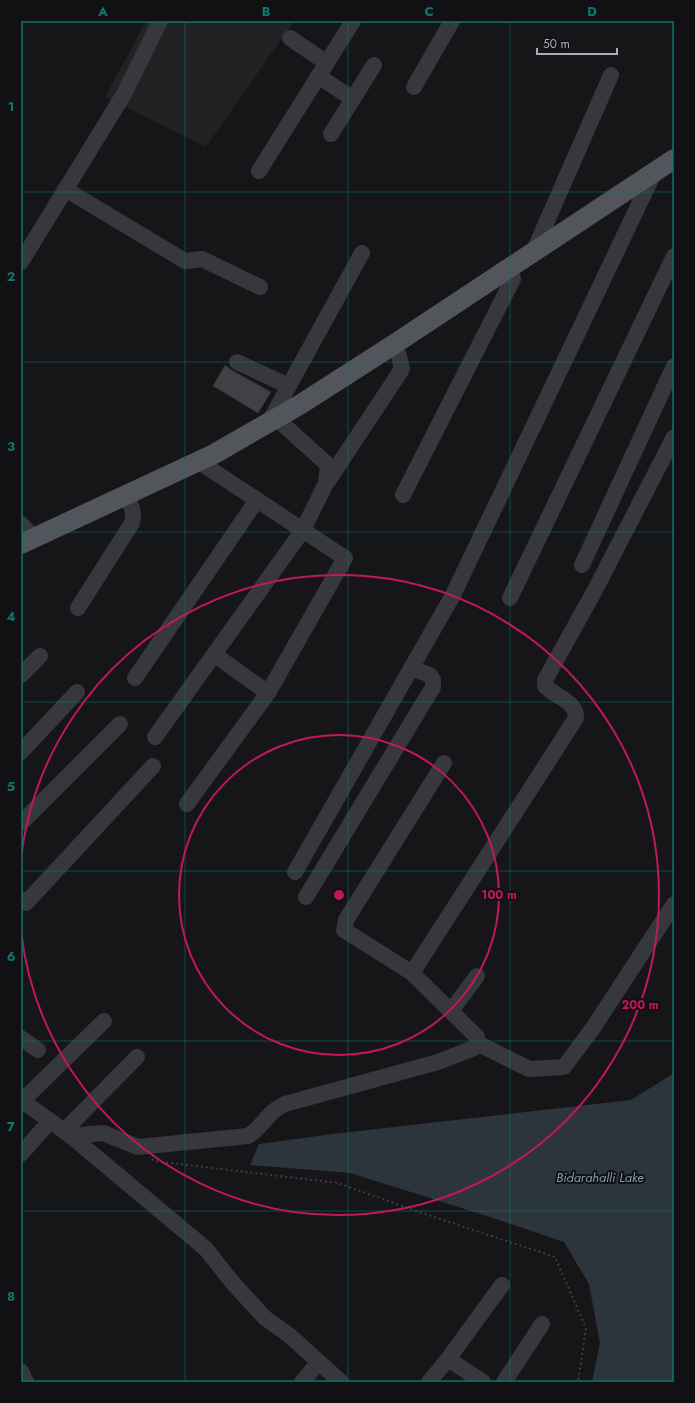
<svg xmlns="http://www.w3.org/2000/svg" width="695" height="1403" font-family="Jost,sans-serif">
	<rect width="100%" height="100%" fill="#161618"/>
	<polygon fill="#222225" points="146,21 294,21 206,147 105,97"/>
	<polygon fill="#2c353c" points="674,1073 674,1382 592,1382 600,1343 589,1284 564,1242 484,1215 350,1173 250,1165 259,1144 333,1134 631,1100"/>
	<polygon fill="#404145" stroke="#303034" points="225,365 233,371 271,392 258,413 213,386"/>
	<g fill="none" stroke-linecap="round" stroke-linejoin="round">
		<polyline stroke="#3d3f44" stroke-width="2" stroke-dasharray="2 3" stroke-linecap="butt" points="152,1159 154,1161 338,1183 416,1211 555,1257 586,1328 578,1382"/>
		<g stroke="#37383d" stroke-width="16">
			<polyline points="290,38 327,63"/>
			<polyline points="318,76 353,99"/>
			<polyline points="414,87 452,21"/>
			<polyline points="331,134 374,65"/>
			<polyline points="259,171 353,21"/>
			<polyline points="65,189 185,261 202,259 260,287"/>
			<polyline points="533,253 611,75"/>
			<polyline points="21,262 124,94 160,21"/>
			<polyline points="237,362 289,386"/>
			<polyline points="269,422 362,253"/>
			<polyline points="328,481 402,369 399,356 393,345"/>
			<polyline points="403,495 513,279 509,268"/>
			<polyline points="21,524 34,538"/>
			<polyline points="582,565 674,366"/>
			<polyline points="510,598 674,256"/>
			<path d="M 78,608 L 132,523 C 135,512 131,505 126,495"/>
			<polyline points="215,655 268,693"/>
			<polyline points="21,675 40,656"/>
			<polyline points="135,678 257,500"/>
			<polyline points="155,737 303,530 326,483 328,465 276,418"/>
			<polyline points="21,752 77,692"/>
			<polyline points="187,804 268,693 345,558 198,461"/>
			<polyline points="21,823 120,724"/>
			<polyline points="295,872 453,595 653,175"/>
			<polyline points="306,897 433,687 433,680 430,675 411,668"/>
			<polyline points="21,899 26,903 153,766"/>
			<path d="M 412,973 L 576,718 C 577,701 555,697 545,686 L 545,680 L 595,590 L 674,437"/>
			<polyline points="451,1011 477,976"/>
			<polyline points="21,1038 38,1050"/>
			<polyline points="477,1043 529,1069 564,1067 593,1028 674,904"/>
			<polyline points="21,1100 71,1136 206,1249 232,1282 265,1318 289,1335 341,1382"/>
			<polyline points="22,1101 104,1021"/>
			<polyline points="64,1131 137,1057"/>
			<path d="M 71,1136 L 103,1133 L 138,1147 L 248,1136 C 264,1126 267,1112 285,1104 L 438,1062 L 474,1048 L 477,1043 L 477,1037 L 412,973 L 344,930 L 346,920 L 444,763"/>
			<polyline points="21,1154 50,1121"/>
			<polyline points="448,1359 483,1382"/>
			<polyline points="21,1371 26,1382"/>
			<polyline points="302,1382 319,1362"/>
			<polyline points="429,1382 448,1359 502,1285"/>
			<polyline points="504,1382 542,1324"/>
		</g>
		<polyline stroke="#53555c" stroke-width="20" points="21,544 214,454 301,404 393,345 674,159"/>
	</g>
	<path fill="none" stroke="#0f766e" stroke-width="1" stroke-opacity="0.55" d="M 185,21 L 185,1382M 348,21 L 348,1382M 510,21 L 510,1382M 21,192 L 674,192M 21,362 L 674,362M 21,532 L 674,532M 21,702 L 674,702M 21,871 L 674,871M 21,1041 L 674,1041M 21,1211 L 674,1211"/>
	<g fill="none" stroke="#c2185b" stroke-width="2">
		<circle cx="339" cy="895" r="160"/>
		<path d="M21 859A320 320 0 1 1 21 931"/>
	</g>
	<g text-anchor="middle" stroke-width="4" stroke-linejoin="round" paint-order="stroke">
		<g font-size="13" font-style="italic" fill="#7f9bb3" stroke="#111113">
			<text x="600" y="1182">Bidarahalli Lake</text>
		</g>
	</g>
	<circle cx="339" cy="895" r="6" fill="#c2185b" stroke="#111113" stroke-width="2"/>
	<g font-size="12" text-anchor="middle" font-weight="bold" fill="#c2185b" stroke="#111113" stroke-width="4" stroke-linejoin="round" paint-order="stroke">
		<text x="499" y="899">100 m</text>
		<text x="640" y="1009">200 m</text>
	</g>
	<rect width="695" height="1403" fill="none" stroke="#111113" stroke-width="44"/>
	<path d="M537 48v6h80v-6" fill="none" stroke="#a8adb8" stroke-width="2"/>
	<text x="543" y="48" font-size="12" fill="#a8adb8" stroke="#111113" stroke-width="3" paint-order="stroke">50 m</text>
	<rect x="22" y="22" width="651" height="1359" fill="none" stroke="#0f766e" stroke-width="1.5"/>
	<g font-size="13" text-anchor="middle" font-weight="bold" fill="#0f766e">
		<text x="103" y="16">A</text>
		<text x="266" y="16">B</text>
		<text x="429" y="16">C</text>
		<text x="592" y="16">D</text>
		<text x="11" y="111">1</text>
		<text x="11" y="281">2</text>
		<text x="11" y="451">3</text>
		<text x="11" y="621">4</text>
		<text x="11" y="791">5</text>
		<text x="11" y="961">6</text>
		<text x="11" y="1131">7</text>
		<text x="11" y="1301">8</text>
	</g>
</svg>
